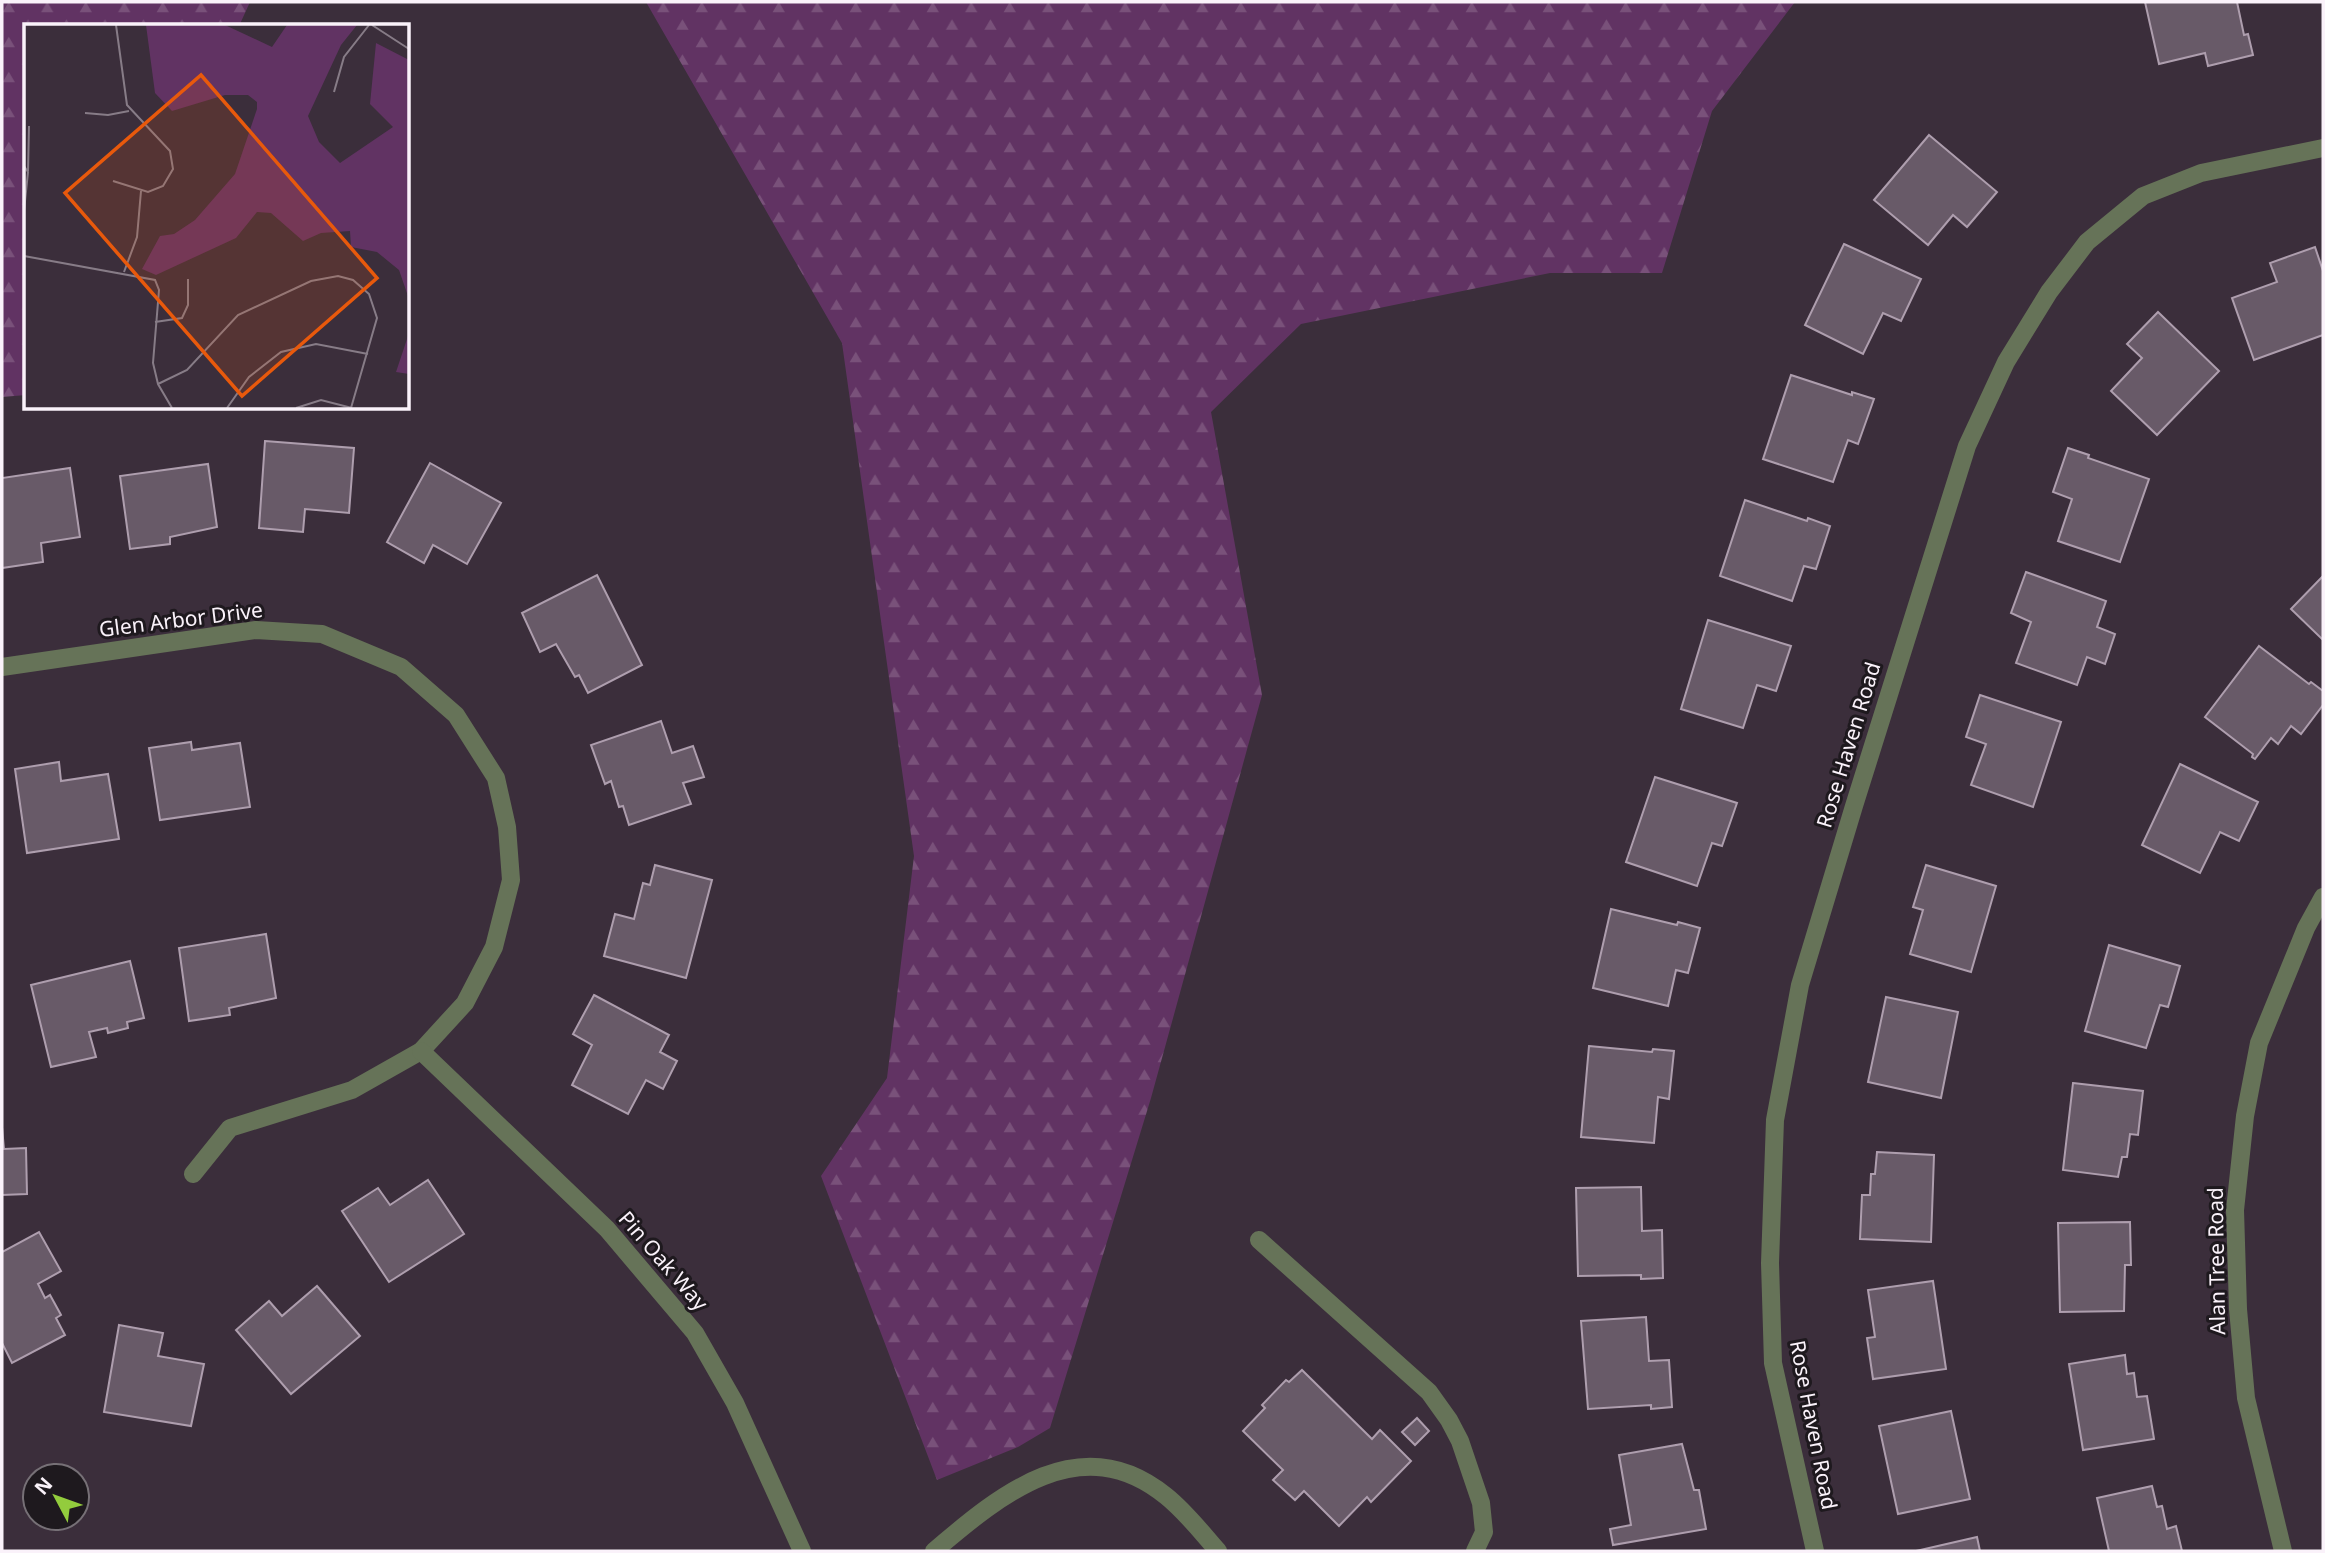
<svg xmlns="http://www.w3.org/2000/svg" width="2325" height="1553" font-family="'Noto Sans',sans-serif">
	<defs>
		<pattern id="forest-firs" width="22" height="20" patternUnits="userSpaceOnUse" patternTransform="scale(1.75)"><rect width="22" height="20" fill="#613363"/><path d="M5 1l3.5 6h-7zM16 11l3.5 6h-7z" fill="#79517a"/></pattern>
	</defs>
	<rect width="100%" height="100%" fill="#3b2e3b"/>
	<g fill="url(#forest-firs)">
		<polygon points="2,2 250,2 239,26 26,26 26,395 2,397"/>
		<polygon points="646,2 1795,2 1712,111 1662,273 1550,273 1301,324 1211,412 1262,695 1151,1098 1050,1428 1018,1447 937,1480 821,1176 887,1078 914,856 842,343"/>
	</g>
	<g fill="#685a68" stroke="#ae9eae" stroke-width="2">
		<polygon points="2145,2 2237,2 2244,35 2248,34 2253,55 2208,66 2205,53 2159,64"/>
		<polygon points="1929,135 1997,192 1967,227 1953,215 1928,245 1874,200"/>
		<polygon points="1844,244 1921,279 1901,321 1883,313 1863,354 1805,325"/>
		<polygon points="2315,247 2323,271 2323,335 2254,360 2232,298 2277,282 2270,263"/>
		<polygon points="2158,312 2219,371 2157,435 2111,391 2142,358 2127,344"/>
		<polygon points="1791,375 1852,395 1852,392 1874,399 1858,444 1848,440 1833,482 1763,459"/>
		<polygon points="265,441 354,448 349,513 305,509 303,532 259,528"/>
		<polygon points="2068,448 2089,455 2088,458 2149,479 2120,562 2058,541 2072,499 2053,492"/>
		<polygon points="430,463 501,503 467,564 433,545 424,563 387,542"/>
		<polygon points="208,464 217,527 170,537 170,544 130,549 120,476"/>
		<polygon points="70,468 80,537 41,543 43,562 2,568 2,478"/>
		<polygon points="1745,500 1807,521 1808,518 1830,526 1816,569 1804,566 1792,601 1720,576"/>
		<polygon points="2026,572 2106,601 2097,627 2115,634 2105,664 2087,657 2077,685 2016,663 2031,622 2011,613"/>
		<polygon points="597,575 642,665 588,693 579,675 575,677 556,644 540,652 522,613"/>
		<polygon points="2323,576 2323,640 2291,609"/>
		<polygon points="1708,620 1791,646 1776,691 1757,685 1743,728 1681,709"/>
		<polygon points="2259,646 2309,684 2311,682 2323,691 2323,705 2301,734 2291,726 2278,744 2271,738 2255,759 2252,757 2253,754 2205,717"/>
		<polygon points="1980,695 2061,722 2033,807 1971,785 1986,744 1966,737"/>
		<polygon points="661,721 672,753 693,746 704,777 683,783 691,804 629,825 623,806 619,807 611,781 605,784 591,745"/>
		<polygon points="191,742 192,750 240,743 250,807 160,820 149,748"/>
		<polygon points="59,762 61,781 108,774 119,839 27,853 15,769"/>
		<polygon points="2180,764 2258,802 2239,841 2220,832 2200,873 2142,845"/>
		<polygon points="1655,777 1737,803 1722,846 1712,843 1697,886 1626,862"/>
		<polygon points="655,865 712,880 686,978 604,956 615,914 634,919 643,883 650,885"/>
		<polygon points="1926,865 1996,886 1971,972 1910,954 1923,910 1913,907"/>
		<polygon points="1611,909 1677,925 1678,922 1700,928 1688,973 1676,970 1668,1006 1593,988"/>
		<polygon points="266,934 276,998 229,1008 230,1015 189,1021 179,948"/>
		<polygon points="2109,945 2180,966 2168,1007 2160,1005 2146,1048 2085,1031"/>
		<polygon points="130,961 144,1018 127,1022 128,1028 108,1033 107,1028 89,1032 96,1057 51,1067 31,985"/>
		<polygon points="594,995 669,1035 660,1052 677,1061 663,1089 646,1080 628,1114 572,1085 592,1045 573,1034"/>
		<polygon points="1886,997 1958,1012 1941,1098 1868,1082"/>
		<polygon points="1589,1046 1652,1052 1653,1049 1674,1051 1669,1099 1658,1097 1654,1143 1581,1137"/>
		<polygon points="2073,1083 2143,1091 2138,1135 2130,1134 2127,1157 2122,1157 2118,1177 2063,1170"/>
		<polygon points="2,1127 4,1149 26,1148 27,1194 2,1195"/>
		<polygon points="1877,1152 1934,1155 1931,1242 1860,1239 1862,1195 1870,1195 1871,1174 1875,1174"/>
		<polygon points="428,1180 464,1234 389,1282 342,1211 378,1188 390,1205"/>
		<polygon points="1641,1187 1642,1231 1662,1230 1663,1278 1641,1279 1641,1275 1578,1276 1576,1188"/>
		<polygon points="2130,1222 2131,1265 2125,1265 2124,1311 2060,1312 2058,1223"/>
		<polygon points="39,1232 61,1271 38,1284 45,1298 50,1295 61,1315 56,1318 65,1335 12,1363 2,1343 2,1252"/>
		<polygon points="1933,1281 1946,1369 1873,1379 1867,1338 1875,1337 1868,1290"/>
		<polygon points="317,1286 360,1336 291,1394 236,1330 269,1301 282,1316"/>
		<polygon points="1646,1317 1649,1361 1669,1360 1672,1407 1651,1409 1651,1405 1588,1409 1581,1321"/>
		<polygon points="119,1325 163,1333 158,1356 204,1364 191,1426 104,1412"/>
		<polygon points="2125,1355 2127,1374 2134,1373 2137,1397 2147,1396 2154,1439 2083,1450 2069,1364"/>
		<polygon points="1302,1370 1372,1439 1380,1430 1411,1461 1371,1502 1367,1497 1339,1526 1304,1491 1295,1500 1273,1480 1283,1470 1243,1431 1265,1408 1262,1405 1286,1380 1289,1382"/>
		<polygon points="1951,1411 1970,1499 1898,1514 1879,1426"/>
		<polygon points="1417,1418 1429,1431 1415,1445 1402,1432"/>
		<polygon points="1682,1444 1694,1490 1699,1490 1706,1529 1613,1545 1610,1529 1631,1525 1619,1455"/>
		<polygon points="2152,1486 2157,1507 2162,1506 2167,1529 2176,1526 2182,1551 2109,1551 2097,1498"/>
		<polygon points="1977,1537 1980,1551 1916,1551"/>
	</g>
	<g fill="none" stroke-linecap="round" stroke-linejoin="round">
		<polyline stroke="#667358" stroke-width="18" points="1259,1240 1429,1392 1449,1420 1460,1441 1481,1503 1484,1532 1475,1551"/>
		<g stroke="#667358" stroke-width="18">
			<polyline points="2,667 256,630 322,634 401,667 456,715 496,778 507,827 511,880 494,947 465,1003 421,1051 352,1090 230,1128 193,1174"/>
			<polyline points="421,1051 607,1229 695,1333 735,1403 802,1551"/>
			<path d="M 934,1551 C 1001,1494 1081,1427 1166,1496 C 1186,1512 1202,1533 1218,1551"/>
			<polyline points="1815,1551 1773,1363 1770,1263 1775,1120 1800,985 1854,806 1967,446 2006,362 2049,292 2087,242 2143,196 2201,173 2323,148"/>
			<polyline points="2283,1551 2246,1398 2238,1309 2235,1210 2245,1116 2259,1043 2306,928 2323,897"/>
		</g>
	</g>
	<g text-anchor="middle" stroke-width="6" stroke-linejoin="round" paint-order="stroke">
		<g font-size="21" fill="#faf2fa" stroke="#1e191e">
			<text transform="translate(181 620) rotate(-7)" y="7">Glen Arbor Drive</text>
			<text transform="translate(1849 745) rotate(-73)" y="7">Rose Haven Road</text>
			<text transform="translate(663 1261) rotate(49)" y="7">Pin Oak Way</text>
			<text transform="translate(2217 1261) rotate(-91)" y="7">Alan Tree Road</text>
			<text transform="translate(1813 1425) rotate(79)" y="7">Rose Haven Road</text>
		</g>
	</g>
	<g transform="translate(24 24)">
		<rect width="385" height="385" fill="#3b2e3b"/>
		<path d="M 122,1 L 201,1 L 248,23 L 263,1 L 333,1 L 317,21 L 284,92 L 295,118 L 316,139 L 369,103 L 346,80 L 352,19 L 385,36 L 385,275 L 375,246 L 353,228 L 327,223 L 326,207 L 297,209 L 279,217 L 247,189 L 233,188 L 212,214 L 132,251 L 118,245 L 136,212 L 150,210 L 171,196 L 211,150 L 233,85 L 233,78 L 224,71 L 201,71 L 148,87 L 131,69 ZM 385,309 L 385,350 L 372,348 Z" fill="#613363"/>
		<path fill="none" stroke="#877c87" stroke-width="2" d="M 348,1 L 385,25M 310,68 L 320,33 L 345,1M 61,89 L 84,91 L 105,87M 0,142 L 4,148 L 0,187M 4,147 L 5,102M 89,157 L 124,168 L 139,162 L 149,145 L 146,127 L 103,81 L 92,1M 0,232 L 131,256 L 135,266 L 129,339 L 134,360 L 148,384M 100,248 L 113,213 L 117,167M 131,298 L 158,294 L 164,281 L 164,255M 134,360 L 163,346 L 214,291 L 287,257 L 314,252 L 329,256 L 345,270 L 353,294 L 327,384M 203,384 L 225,353 L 257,328 L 292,320 L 344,330M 272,384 L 297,376 L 328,384"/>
		<path fill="#e8590c" fill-opacity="0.15" stroke="#e8590c" stroke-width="3.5" d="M 177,51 L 353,254 L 218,372 L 41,169 Z"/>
		<rect width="385" height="385" fill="none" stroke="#faf2fa" stroke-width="3.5"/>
	</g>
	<rect width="2325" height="1553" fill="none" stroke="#faf2fa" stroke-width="7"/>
	<g transform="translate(56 1497) rotate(311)"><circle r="33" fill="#1e191e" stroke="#767076" stroke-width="2"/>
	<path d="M0-5L12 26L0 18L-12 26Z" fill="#93cc3d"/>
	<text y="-10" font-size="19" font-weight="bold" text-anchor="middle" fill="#faf2fa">N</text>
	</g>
</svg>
